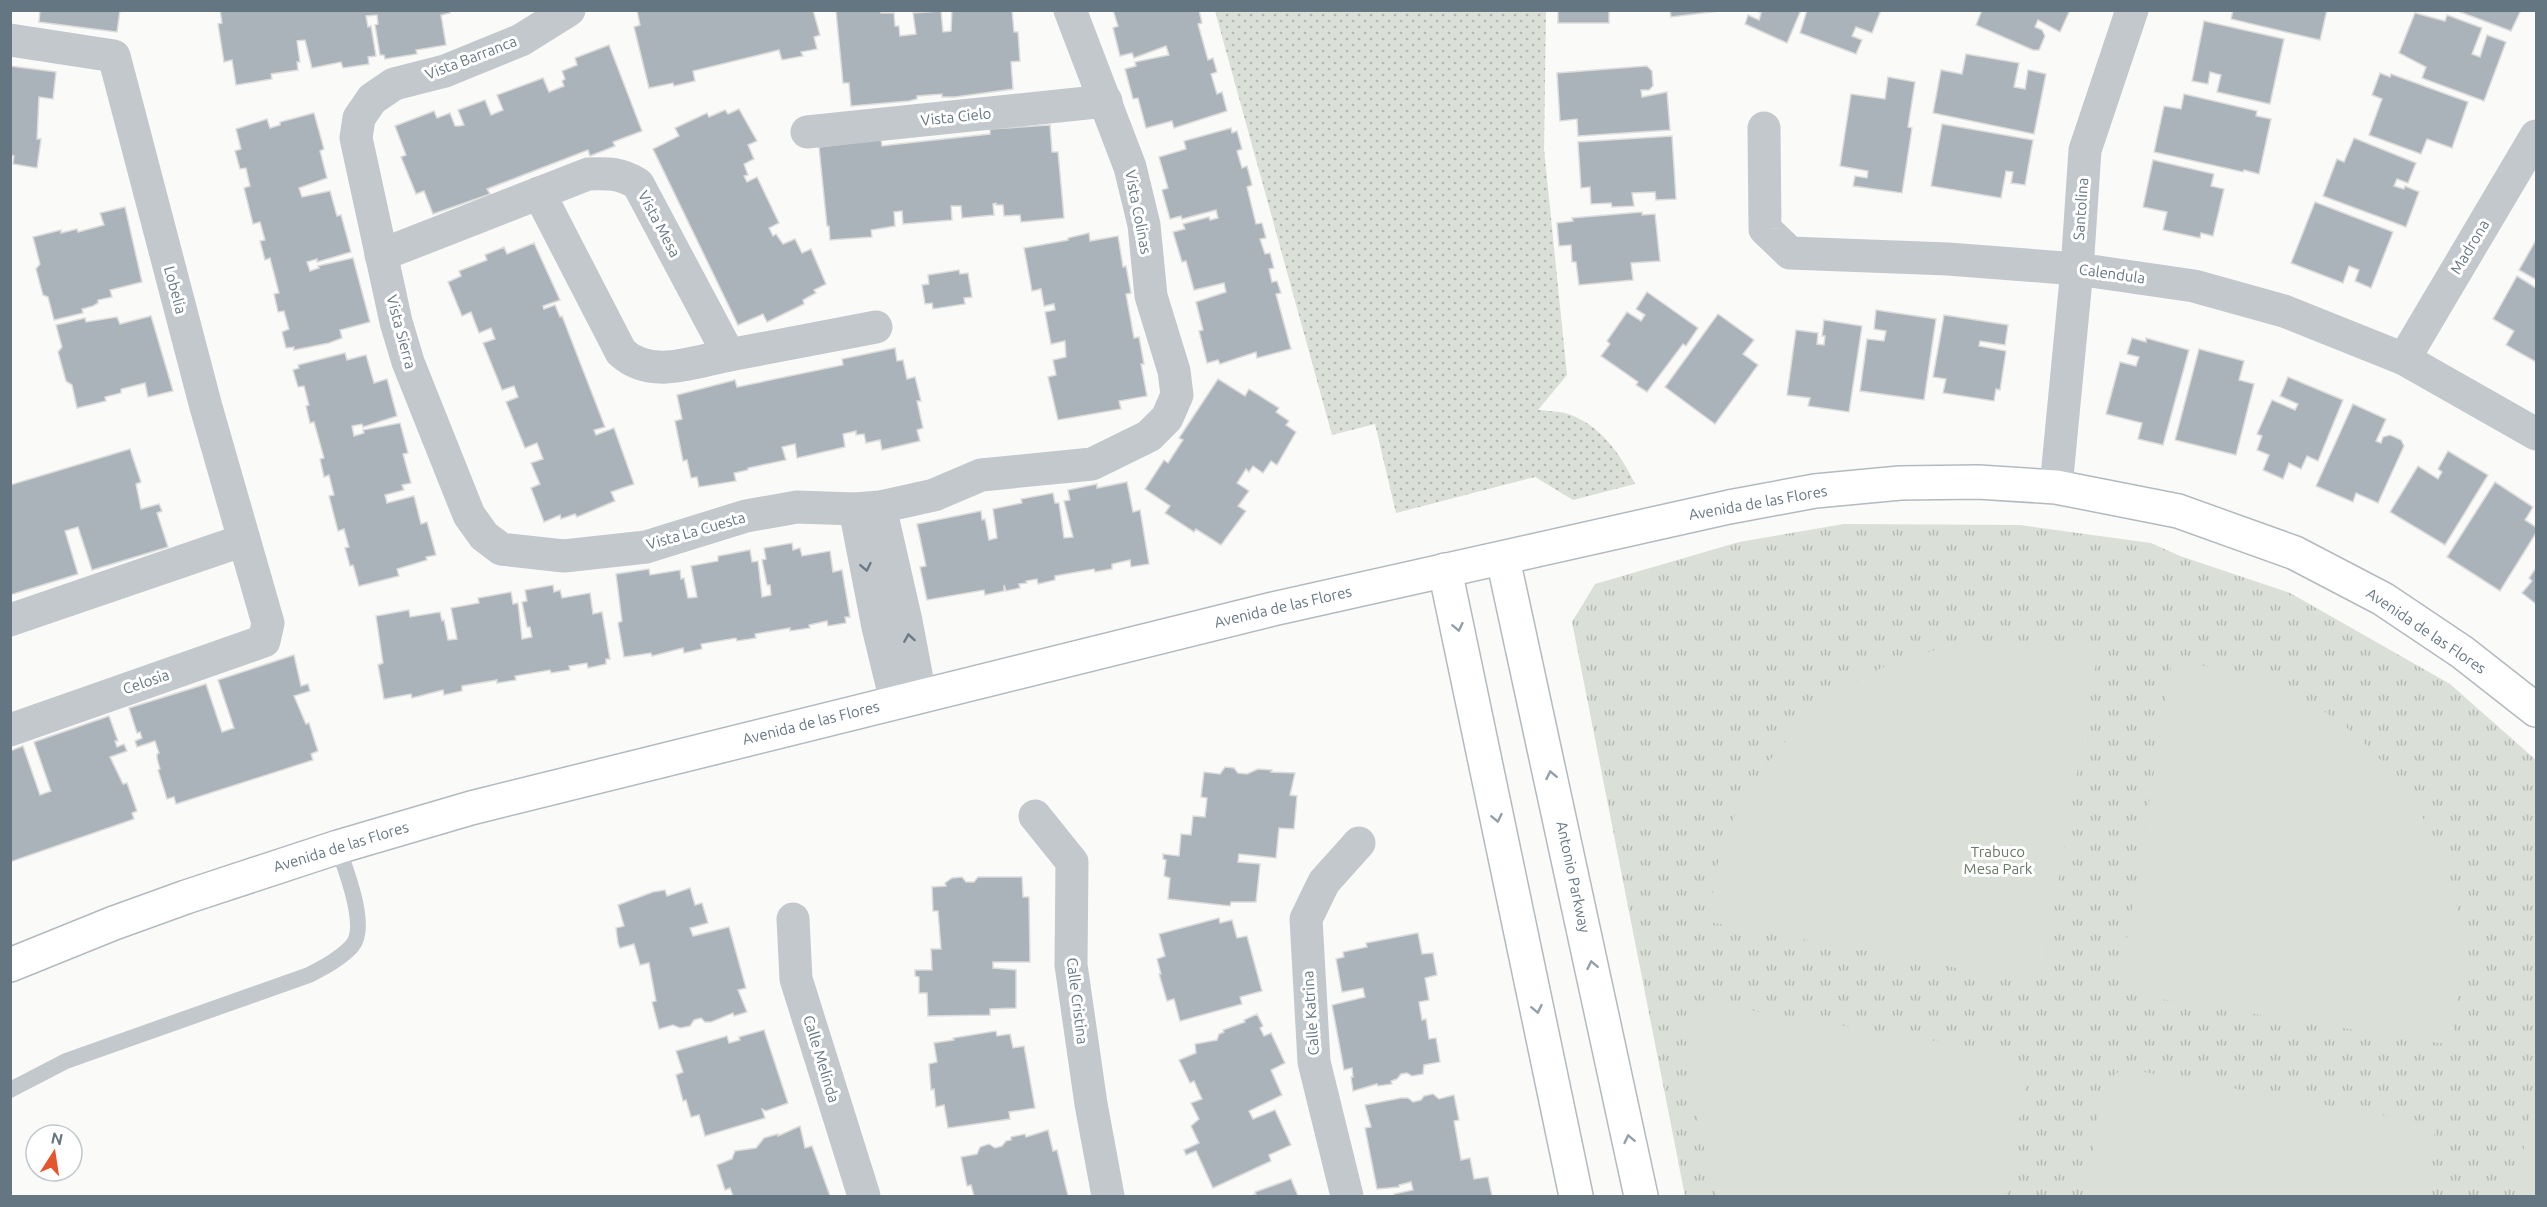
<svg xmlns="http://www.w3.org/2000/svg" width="2547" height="1207" font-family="Ubuntu,sans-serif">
	<defs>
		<pattern id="grass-dots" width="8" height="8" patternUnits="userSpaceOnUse" patternTransform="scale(1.5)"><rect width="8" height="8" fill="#dadfd7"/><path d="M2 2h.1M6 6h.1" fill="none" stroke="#b4b9b4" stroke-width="1.8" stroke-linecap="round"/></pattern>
		<pattern id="park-tufts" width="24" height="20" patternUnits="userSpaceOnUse" patternTransform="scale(1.5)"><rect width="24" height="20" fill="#dadfd7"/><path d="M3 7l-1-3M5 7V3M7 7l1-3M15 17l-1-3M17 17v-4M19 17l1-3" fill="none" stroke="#b4b9b4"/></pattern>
	</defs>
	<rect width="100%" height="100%" fill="#fafaf8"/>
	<path fill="url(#grass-dots)" d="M 1215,11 L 1546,11 L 1544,149 L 1567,375 L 1538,410 C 1547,411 1556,411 1565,413 C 1599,423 1621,454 1635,484 L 1573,500 L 1535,477 L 1396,513 L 1375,424 L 1332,435 Z"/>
	<polygon fill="url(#park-tufts)" points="1844,524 2020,525 2151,543 2180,556 2290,593 2450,684 2536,760 2536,1196 1685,1196 1572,622 1595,584 1739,542"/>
	<g fill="#dadfd7">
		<path d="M 1981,641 L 2030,641 L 2098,652 L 2045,960 L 2017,979 L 1709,922 C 1713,900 1714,876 1720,854 C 1740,784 1801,712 1864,677 C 1900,657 1940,648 1981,641 Z"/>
		<path d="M 2172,661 C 2194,665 2218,667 2240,672 C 2250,674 2260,679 2270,683 C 2370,722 2446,820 2460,927 C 2465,966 2456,1006 2451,1045 L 2141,996 L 2122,969 Z"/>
		<path d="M 1687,1000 L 2008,1053 L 2026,1080 L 2006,1196 L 1717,1196 C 1698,1131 1684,1068 1687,1000 Z"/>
		<polygon points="2122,1068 2436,1125 2424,1196 2087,1196 2102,1088"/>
		<polygon points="2536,1099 2536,1196 2516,1196 2531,1103"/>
	</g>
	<g fill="#aab3b9" stroke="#dcdcda" stroke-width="1.5">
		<polygon points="40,10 120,10 117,32 39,22"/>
		<polygon points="220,10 450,10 450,13 441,15 446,45 416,50 417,54 385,59 384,55 380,55 375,25 378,24 377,15 366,16 368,27 371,26 376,56 368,57 369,64 343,68 341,62 312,68 305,40 297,41 300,62 297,62 298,70 271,74 272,79 236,85 232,60 224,62 218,24 222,23"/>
		<polygon points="637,10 813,10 820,35 814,37 817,49 801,52 803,56 782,60 779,50 693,71 695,81 674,86 673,83 649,88 634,27 640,25"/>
		<polygon points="881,10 881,13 894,13 895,26 899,26 900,36 916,34 913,13 941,11 943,32 951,31 952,10 1012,10 1014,32 1018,32 1020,61 1011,62 1013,89 955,97 942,97 942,94 917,96 917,99 909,101 851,106 849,83 843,83 836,11"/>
		<polygon points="1113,10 1199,10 1202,23 1198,24 1208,60 1213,58 1217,72 1211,74 1217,94 1222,92 1227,111 1174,128 1172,121 1146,128 1138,98 1133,99 1125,69 1136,66 1135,62 1169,55 1166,46 1134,58 1132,53 1120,56 1113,28 1118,26"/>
		<rect x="1558" y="10" width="51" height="13"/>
		<polygon points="1670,10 1719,10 1719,11 1671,17"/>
		<polygon points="1754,10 1801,10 1787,43 1745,24 1748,15 1759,20 1761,13"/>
		<polygon points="1807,10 1881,10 1872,33 1856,27 1852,36 1862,40 1856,54 1800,33"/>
		<polygon points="1982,10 2070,10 2060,32 2038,20 2035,27 2042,30 2045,36 2039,50 2033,50 1976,25"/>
		<polygon points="2233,10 2327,10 2320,40 2231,19"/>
		<polygon points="2455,10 2521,10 2511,31"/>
		<polygon points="2415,13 2445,21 2447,15 2482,28 2472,54 2480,57 2487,35 2506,42 2484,101 2422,78 2426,67 2399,53"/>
		<polygon points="2204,21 2284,39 2270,104 2217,92 2221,75 2210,72 2208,84 2192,81"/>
		<polygon points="609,45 642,131 613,142 615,146 590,156 588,150 487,189 490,194 433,214 424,191 416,194 401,157 406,155 395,126 434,111 437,118 450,113 455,126 459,126 464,125 458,110 485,100 491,115 503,110 497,95 543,78 549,92 564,86 562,81 565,79 562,71 577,65 575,58"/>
		<polygon points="1966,54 2019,63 2014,87 2025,89 2028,70 2046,74 2034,134 1933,113 1941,70 1962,74"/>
		<polygon points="10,66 56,72 53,99 39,97 37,139 41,139 37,168 13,164 14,156 10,155"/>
		<polygon points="1647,66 1652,71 1653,86 1649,90 1641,90 1642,97 1667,92 1670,130 1578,136 1577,119 1560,121 1557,73"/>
		<polygon points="2380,73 2390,77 2391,74 2468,102 2452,148 2427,139 2421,154 2369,135 2382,99 2372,95"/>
		<polygon points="1888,77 1915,82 1908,127 1912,128 1902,193 1853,186 1855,176 1867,178 1868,171 1840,166 1851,94 1885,99"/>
		<polygon points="2184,94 2257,111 2256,116 2271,119 2259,174 2244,170 2243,172 2154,152 2164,106 2181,109"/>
		<polygon points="739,109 757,141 748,145 754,159 744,164 748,175 744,176 747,182 757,177 779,223 769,228 773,236 776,234 783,244 795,239 802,253 811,249 826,284 814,290 816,293 803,300 804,304 767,322 763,314 738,325 653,149 679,136 675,128 707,113 709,117 725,110 728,114"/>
		<polygon points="314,113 324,149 320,151 327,178 299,188 302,197 330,191 337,216 341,215 351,252 317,262 317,259 307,262 310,271 319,268 318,266 353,258 370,322 340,330 342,338 329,343 294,350 294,347 286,348 282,332 289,329 284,311 278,312 274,294 279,293 270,258 265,260 260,241 265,240 260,222 253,224 244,188 250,186 246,168 240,169 235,151 241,149 236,129 267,119 270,128 280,125 280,122"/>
		<polygon points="1942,124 2033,140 2025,185 2011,183 2013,172 2006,171 2001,198 1931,186"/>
		<polygon points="1050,125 1052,152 1058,152 1064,218 1021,222 1020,215 1004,216 1003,205 996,205 996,203 993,204 994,215 962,218 961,206 951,206 952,220 903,224 902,211 894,212 895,226 871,230 872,237 830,240 829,226 827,226 819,147 881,139 882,146 898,144 990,134 990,129"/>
		<polygon points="1231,128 1232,133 1237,131 1242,149 1237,151 1242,168 1247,166 1252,185 1247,187 1256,224 1262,223 1266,238 1260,239 1265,254 1270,253 1274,268 1269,269 1272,282 1277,281 1281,293 1276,294 1291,349 1257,358 1256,352 1220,364 1218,360 1207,363 1199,331 1203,330 1196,302 1226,292 1224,283 1194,290 1186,261 1182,262 1173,232 1185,229 1183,224 1209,217 1210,220 1218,218 1216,210 1182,219 1181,216 1170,219 1162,190 1168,188 1159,157 1186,149 1184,141"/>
		<polygon points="1672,136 1676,199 1656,200 1655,192 1632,193 1634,206 1612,207 1611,203 1591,204 1590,187 1581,188 1578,142"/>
		<polygon points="2354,138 2416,163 2408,183 2397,179 2394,186 2404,189 2405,186 2419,192 2406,227 2323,196 2337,159 2344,162"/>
		<polygon points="2153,160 2214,174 2211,186 2224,189 2213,236 2201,233 2200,238 2163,230 2167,212 2143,207"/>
		<polygon points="2315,202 2393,232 2371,288 2355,281 2359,270 2349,266 2343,283 2291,263"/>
		<polygon points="125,207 142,282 110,290 112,297 98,300 98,303 93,306 82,309 83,313 54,320 48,297 43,295 36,269 40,264 33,237 61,230 61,233 77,229 78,232 104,225 100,213"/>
		<polygon points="1642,212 1642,215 1655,214 1660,261 1631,263 1633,280 1579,285 1576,262 1572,262 1571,245 1559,246 1557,223 1573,221 1572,218"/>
		<polygon points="1089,233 1090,241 1118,236 1123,267 1126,266 1131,293 1126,294 1134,338 1139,337 1144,364 1141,364 1147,396 1119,401 1121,409 1058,420 1048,377 1056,375 1053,360 1066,357 1065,341 1051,344 1045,312 1055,310 1054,304 1044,306 1041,289 1032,291 1024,248 1068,240 1068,238"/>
		<polygon points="2536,240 2536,278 2535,279 2519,270"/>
		<polygon points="534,243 560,300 543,306 544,309 555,305 560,317 562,316 605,427 594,430 596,435 614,428 634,484 611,492 615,501 577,517 575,514 561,519 560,515 544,522 531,488 540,484 531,463 543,459 537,443 525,448 506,402 518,397 514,386 502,390 483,343 495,339 491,328 479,333 471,312 462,316 448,282 461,276 459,271 487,260 485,255 504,247 507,254"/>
		<polygon points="959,270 960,274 968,273 972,297 964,298 965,304 933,309 932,303 925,304 922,285 929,284 928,275"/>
		<polygon points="2517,276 2536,288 2536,362 2506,345 2514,331 2493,319"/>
		<polygon points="1647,292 1698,328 1686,346 1683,344 1647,392 1636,385 1638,382 1601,356 1610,344 1607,341 1627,312 1641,321 1645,315 1636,309"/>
		<polygon points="1876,310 1936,319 1924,400 1860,391 1867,339 1884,341 1886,331 1874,329"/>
		<polygon points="1718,314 1754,340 1743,354 1758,365 1715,424 1665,387"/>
		<polygon points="1944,315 2008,325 2005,345 1980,341 1979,346 2006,351 2000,390 1996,389 1994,401 1943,393 1946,379 1933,377"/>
		<polygon points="151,316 173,391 148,397 145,383 121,389 121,393 105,397 106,401 77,408 72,385 66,381 58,352 62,347 56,325 85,318 86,322 117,317 120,324"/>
		<polygon points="1824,320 1862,326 1849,412 1808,406 1810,398 1787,395 1796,330 1818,333 1817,344 1824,345 1825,336 1822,336"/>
		<polygon points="2132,338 2146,342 2146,338 2189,350 2163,445 2138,439 2142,423 2106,414 2120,362 2136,366 2139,357 2127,354"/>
		<polygon points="895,348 897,361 903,360 907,379 915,377 921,401 917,401 923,428 917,430 920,441 882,450 880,440 866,443 864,434 856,435 856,431 843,434 845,447 797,458 795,444 782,447 786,460 748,468 748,470 734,473 736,481 699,487 697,477 691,478 687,460 683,461 675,421 682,419 677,395 735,380 737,387 843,365 842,359"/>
		<polygon points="2199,349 2244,361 2239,380 2254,384 2236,455 2175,440"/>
		<polygon points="345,353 347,360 366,355 374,383 387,379 397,416 363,427 362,424 352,426 354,436 364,433 363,430 400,423 408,453 403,454 411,483 402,485 404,490 385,495 387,503 414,496 421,524 427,522 436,555 426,557 427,560 397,569 399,576 359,586 353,565 350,566 345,548 349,547 344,529 338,531 329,496 334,495 329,475 324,477 320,459 324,458 314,422 310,423 306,406 309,405 304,386 298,387 293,370 299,368 298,365"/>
		<polygon points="2288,377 2343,400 2318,461 2307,456 2301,469 2289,463 2283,479 2263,470 2269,455 2257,450 2262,436 2257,434 2272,400 2295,410 2298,404 2280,396"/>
		<polygon points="1218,379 1245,396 1249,389 1279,408 1276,412 1289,421 1286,425 1296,432 1277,465 1271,461 1263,473 1253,466 1249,472 1246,469 1237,483 1249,491 1238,506 1246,511 1221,545 1196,529 1194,532 1165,513 1170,506 1145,489 1164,460 1168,463 1183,440 1179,438"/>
		<polygon points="2353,404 2386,419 2376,441 2381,443 2383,437 2390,435 2401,440 2404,446 2378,503 2356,493 2353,502 2316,486"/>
		<polygon points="130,449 141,482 136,484 141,509 159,504 162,511 157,513 168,547 92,570 78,527 65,531 78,574 10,595 10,485"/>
		<polygon points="2448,451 2488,475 2445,545 2390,512 2418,466 2438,479 2442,472 2438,469"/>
		<polygon points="1127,482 1133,512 1140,510 1149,564 1131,567 1130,560 1112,564 1112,569 1095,572 1094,569 1055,576 1055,580 1038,584 1037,579 1026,581 1027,583 1019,584 1020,588 1006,591 1004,585 1004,591 985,595 984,590 927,600 920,567 926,566 917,524 981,511 982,520 985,519 989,540 997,538 993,509 1022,503 1021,499 1053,493 1055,503 1059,503 1064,538 1073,537 1064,501 1070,500 1068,490 1097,484 1097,488"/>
		<polygon points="2495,482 2533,507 2525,520 2536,527 2536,533 2500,591 2447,557"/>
		<polygon points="792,543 793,550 800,548 802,556 830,551 833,572 842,570 850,617 845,617 846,623 828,626 827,621 809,625 810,628 790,631 790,628 755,634 756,638 737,641 736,638 701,644 702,649 684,653 683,648 652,656 651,653 624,657 618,623 622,621 616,574 649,569 650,575 680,570 681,579 684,578 688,598 697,597 691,566 718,561 718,556 750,550 752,562 758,561 762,597 771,595 770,585 767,585 762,560 766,559 764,548"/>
		<polygon points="2536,568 2536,604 2522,593 2532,581 2529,578"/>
		<polygon points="553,585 554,592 560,590 562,598 590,593 593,614 602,612 610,659 606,659 606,664 588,668 587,663 569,666 570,670 551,673 550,670 515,676 516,680 497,683 497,680 462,686 462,691 444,695 443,690 412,698 411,694 384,699 378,665 383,663 376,616 409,610 410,617 440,612 442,621 444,620 448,640 457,639 451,608 479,603 478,598 511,592 513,604 518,603 522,639 532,637 530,627 527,627 522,602 527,601 525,590"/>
		<polygon points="294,655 301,686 308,684 310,691 294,696 306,724 309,723 318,751 311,754 313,760 176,804 174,797 167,799 158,770 160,769 157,758 157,754 159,753 155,741 137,747 135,741 142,738 140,732 137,733 129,708 206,684 222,732 234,728 218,680"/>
		<polygon points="109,716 118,741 115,741 117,747 124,744 127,751 110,757 123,784 127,783 137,811 132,813 134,819 10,862 10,751 23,746 40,795 51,791 34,742"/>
		<polygon points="1225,767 1234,768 1238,773 1247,774 1258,769 1272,770 1271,772 1295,773 1290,795 1297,796 1294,829 1279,828 1276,858 1239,854 1238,862 1260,864 1256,902 1231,902 1230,906 1168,899 1170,878 1164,876 1166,860 1163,859 1163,854 1179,856 1181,834 1191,835 1193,816 1205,817 1207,798 1201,797 1204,772 1220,774"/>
		<polygon points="962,877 966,882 974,882 978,877 1022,877 1023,897 1029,897 1030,962 993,962 993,968 1016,970 1016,1008 990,1009 990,1015 928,1016 927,993 919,993 919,977 915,976 915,970 932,970 931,949 941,949 938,911 933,911 932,887 946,886 945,883 952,878"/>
		<polygon points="690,888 695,905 702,903 708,923 690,928 693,936 729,927 746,988 738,990 747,1012 734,1016 733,1013 711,1022 705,1022 701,1018 694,1020 690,1026 680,1028 673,1025 659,1029 652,1002 656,1001 649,963 640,965 634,944 620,948 618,943 616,928 624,926 618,905 653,892 665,890 667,896"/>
		<polygon points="1219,918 1220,923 1232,920 1237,938 1247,936 1262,991 1240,997 1242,1004 1180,1021 1174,999 1167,1001 1159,974 1161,974 1157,959 1165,956 1159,934"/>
		<polygon points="1418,933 1422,954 1433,953 1437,975 1425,978 1429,1000 1419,1002 1422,1020 1426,1019 1429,1039 1436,1038 1440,1062 1424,1065 1423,1074 1412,1076 1407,1073 1401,1074 1397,1079 1391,1081 1392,1084 1378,1086 1377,1084 1353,1091 1351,1077 1353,1077 1352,1068 1344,1070 1332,1005 1365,997 1363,988 1342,992 1336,959 1344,957 1343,952 1367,947 1366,943"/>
		<polygon points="1257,1014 1263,1026 1260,1028 1264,1036 1271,1033 1285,1063 1271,1070 1282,1095 1249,1111 1253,1119 1275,1110 1291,1145 1269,1155 1271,1161 1213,1188 1196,1151 1186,1155 1184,1150 1199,1143 1191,1126 1199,1119 1191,1103 1202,1099 1194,1081 1190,1083 1179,1060 1196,1053 1195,1044 1217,1040 1219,1034 1224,1032 1223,1030 1245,1022 1244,1020"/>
		<polygon points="764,1030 788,1103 766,1111 762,1109 765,1118 705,1136 699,1115 691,1117 686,1100 683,1101 676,1075 683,1072 676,1051 727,1036 729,1043 740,1040 739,1037"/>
		<polygon points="996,1031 997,1036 1010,1034 1013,1048 1024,1046 1035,1108 1009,1112 1010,1119 948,1128 944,1105 936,1107 934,1089 931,1090 929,1064 937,1062 934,1043 954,1040 953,1038"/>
		<polygon points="1433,1094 1439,1099 1454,1095 1459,1120 1454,1121 1461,1160 1470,1158 1474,1179 1488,1177 1492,1196 1394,1196 1394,1194 1413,1190 1411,1182 1399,1185 1399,1187 1377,1189 1365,1128 1371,1127 1365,1105 1401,1098 1408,1098 1413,1102 1421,1100 1424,1096"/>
		<polygon points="800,1126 805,1148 812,1146 830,1196 733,1196 730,1188 725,1190 717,1165 732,1159 735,1151 756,1148 764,1138 778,1134 778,1136"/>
		<polygon points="1048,1130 1053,1151 1057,1150 1068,1196 974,1196 971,1185 967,1186 961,1157 977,1154 980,1147 989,1144 995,1148 1002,1146 1006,1141 1011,1140 1011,1137 1025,1134 1026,1137"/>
		<polygon points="1291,1179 1298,1196 1251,1196 1256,1194 1255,1192"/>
	</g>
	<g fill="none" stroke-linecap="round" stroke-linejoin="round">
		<defs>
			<g id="secondary">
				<polyline points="1503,559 1641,1196"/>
				<polyline points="1445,570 1576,1196"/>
				<polyline points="10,965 114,923 186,897 338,847 471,808 1273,609 1729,507 1815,491 1900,483 1978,482 2056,487 2178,511 2295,553 2383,599 2462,652 2536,710"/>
			</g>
		</defs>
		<use href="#secondary" stroke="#b3babf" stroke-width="36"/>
		<path stroke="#c3c8cc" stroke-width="16" d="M 10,1090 L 66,1061 L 309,975 C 324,967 340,959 352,946 C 369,927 345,869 338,847"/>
		<g stroke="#c3c8cc" stroke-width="33">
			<polyline points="569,10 521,40 445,71 394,84 372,99 359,118 356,138 396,322 408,362 469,515 484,536 501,549 564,556 646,547 746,516 797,507 855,509 880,507 934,495 981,475 1092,464 1149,436 1167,418 1177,395 1174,371 1151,296 1144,225 1130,167 1070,10"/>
			<polyline points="10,40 114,56 206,407 268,623 264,641 10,730"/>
			<polyline points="1764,128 1765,229 1790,253 1948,259 2077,269 2194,286 2284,311 2404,359 2536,434"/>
			<polyline points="807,132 1106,101"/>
			<path d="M 539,193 L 621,352 C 651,380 693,362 729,355"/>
			<path d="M 381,255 L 588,174 C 608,173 621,173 638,184 L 729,355 L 876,327"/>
			<polyline points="2404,359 2536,136"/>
			<polyline points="2056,487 2077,269 2085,150 2132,10"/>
			<polyline points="880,507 906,621 920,695"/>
			<polyline points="855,509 878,627 896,701"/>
			<polyline points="10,620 244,540"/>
			<polyline points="1035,816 1072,862 1071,965 1091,1104 1108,1196"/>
			<polyline points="793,919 796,979 864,1196"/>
			<polyline points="1347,1196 1314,1062 1306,919 1324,882 1359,843"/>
		</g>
		<use href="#secondary" stroke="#fff" stroke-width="33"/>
	</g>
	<defs><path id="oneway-chevron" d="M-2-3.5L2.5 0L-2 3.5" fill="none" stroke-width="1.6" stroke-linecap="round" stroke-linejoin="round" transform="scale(1.5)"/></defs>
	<g stroke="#6a7a87">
		<use href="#oneway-chevron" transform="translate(866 567) rotate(79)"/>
		<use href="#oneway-chevron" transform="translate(909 638) rotate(-99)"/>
	</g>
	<g stroke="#939fa8">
		<use href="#oneway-chevron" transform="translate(1458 627) rotate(78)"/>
		<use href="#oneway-chevron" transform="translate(1551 775) rotate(-102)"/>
		<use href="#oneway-chevron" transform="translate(1497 818) rotate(78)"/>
		<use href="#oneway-chevron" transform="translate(1592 965) rotate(-102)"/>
		<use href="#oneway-chevron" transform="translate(1537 1009) rotate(78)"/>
		<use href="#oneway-chevron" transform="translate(1629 1139) rotate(-102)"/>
	</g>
	<g text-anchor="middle" stroke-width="6" stroke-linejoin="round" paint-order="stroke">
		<g font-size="15" fill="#657683" stroke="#fff">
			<text transform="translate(471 58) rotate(-21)" y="5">Vista Barranca</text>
			<text transform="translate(956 117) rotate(-6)" y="5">Vista Cielo</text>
			<text transform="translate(2081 209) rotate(-86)" y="5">Santolina</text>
			<text transform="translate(1138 212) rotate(79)" y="5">Vista Colinas</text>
			<text transform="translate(659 224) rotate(62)" y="5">Vista Mesa</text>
			<text transform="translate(2470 247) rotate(-59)" y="5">Madrona</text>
			<text transform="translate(2112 274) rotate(8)" y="5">Calendula</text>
			<text transform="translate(175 290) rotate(75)" y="5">Lobelia</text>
			<text transform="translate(401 332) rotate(75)" y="5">Vista Sierra</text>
			<text transform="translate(1758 503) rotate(-10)" y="5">Avenida de las Flores</text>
			<text transform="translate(696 531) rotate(-16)" y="5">Vista La Cuesta</text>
			<text transform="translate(1283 607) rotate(-13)" y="5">Avenida de las Flores</text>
			<text transform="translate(2426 631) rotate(34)" y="5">Avenida de las Flores</text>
			<text transform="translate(146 682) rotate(-19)" y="5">Celosia</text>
			<text transform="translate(811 723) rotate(-14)" y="5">Avenida de las Flores</text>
			<text transform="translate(341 847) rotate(-17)" y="5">Avenida de las Flores</text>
			<text transform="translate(1573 877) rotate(78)" y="5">Antonio Parkway</text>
			<text transform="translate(1077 1001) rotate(83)" y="5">Calle Cristina</text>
			<text transform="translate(1311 1013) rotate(-94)" y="5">Calle Katrina</text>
			<text transform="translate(821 1059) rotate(73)" y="5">Calle Melinda</text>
		</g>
		<g font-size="15" fill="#687a64" stroke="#fff">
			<text x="1998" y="857">Trabuco<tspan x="1998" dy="17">Mesa Park</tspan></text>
		</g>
	</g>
	<rect width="2547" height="1207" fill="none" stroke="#657683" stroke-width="24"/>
	<g transform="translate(54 1153) rotate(12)"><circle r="28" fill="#ffffff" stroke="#c1c8cd" stroke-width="1.5"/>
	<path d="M0-4.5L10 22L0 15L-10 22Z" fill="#e4572e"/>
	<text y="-9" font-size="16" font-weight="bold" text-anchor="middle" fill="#657683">N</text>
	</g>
</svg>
